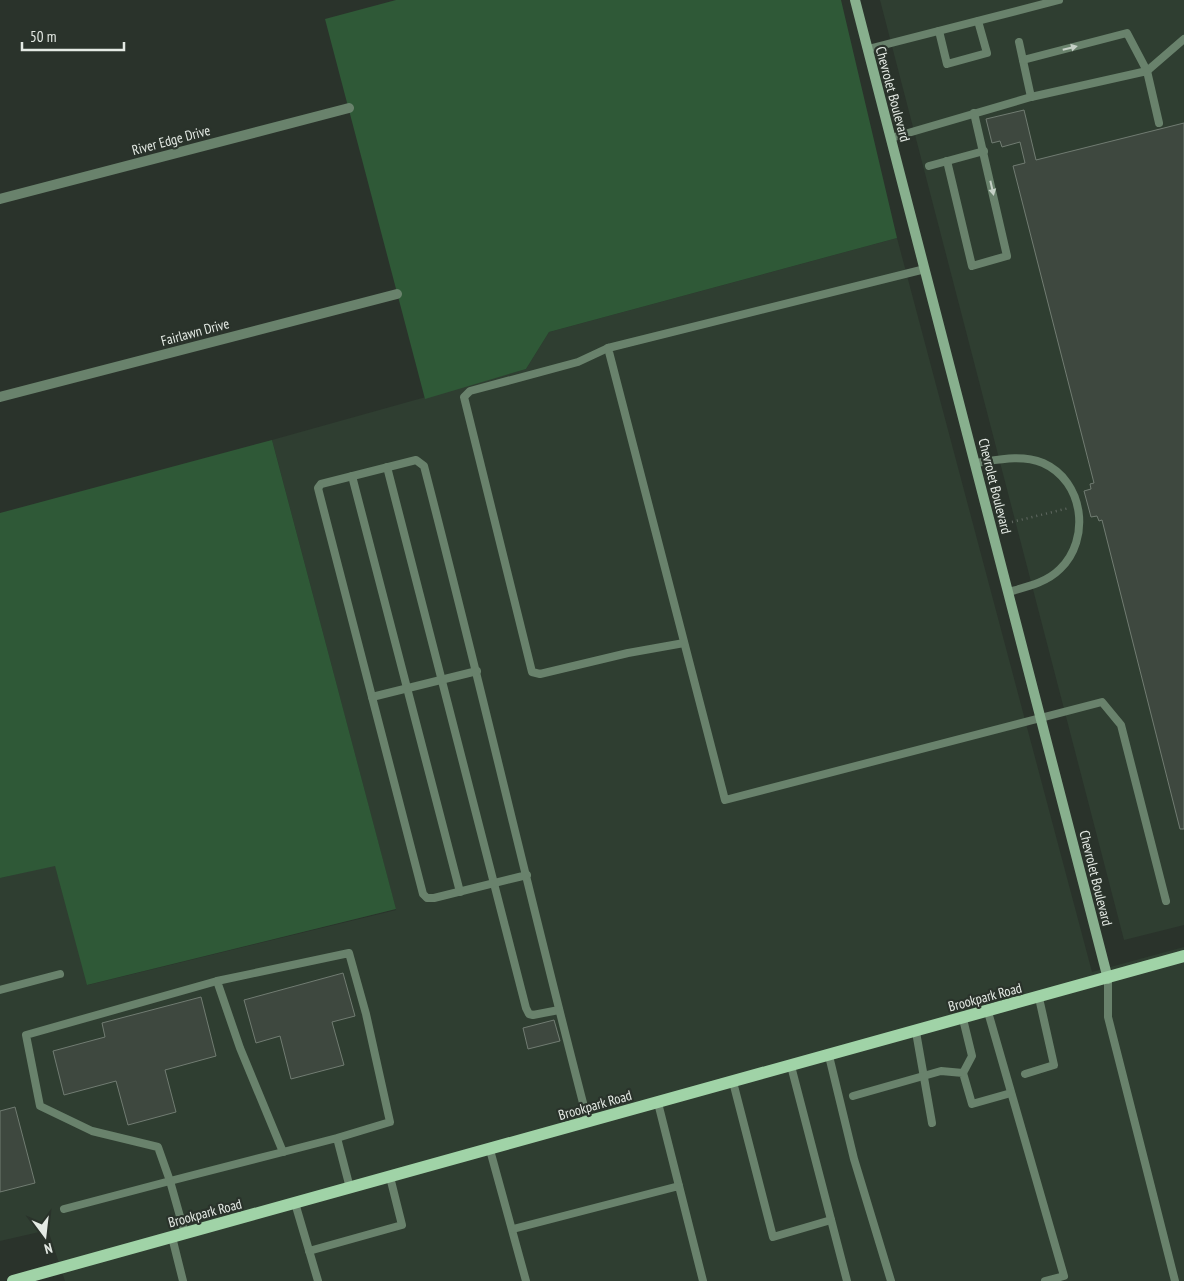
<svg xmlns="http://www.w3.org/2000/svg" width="1184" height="1281" font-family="'PT Sans Narrow',sans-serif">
	<rect width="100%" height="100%" fill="#2a332b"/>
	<g fill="#2f3e31">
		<polygon points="880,0 1184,0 1184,925 1124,940"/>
		<polygon points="897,238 1092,972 1184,947 1184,1281 65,1281 48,1230 0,1241 0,878 55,865 88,985 396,910 272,440 526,369 549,332"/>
	</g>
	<g fill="#2f5937">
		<polygon points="396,0 841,0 897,238 549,332 526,369 425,399 325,19"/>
		<polygon points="272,440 396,909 87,985 55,866 0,878 0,513"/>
	</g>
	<g fill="#3e483f" stroke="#717c72">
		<polygon points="1024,110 1036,160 1184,123 1184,829 1180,829 1102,520 1099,521 1097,516 1091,517 1084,491 1091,489 1090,484 1094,483 1013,166 1025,163 1020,142 1002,147 1000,141 992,143 986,119"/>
		<polygon points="343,973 355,1016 332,1022 344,1065 291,1079 280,1036 256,1043 244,1000"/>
		<polygon points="201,997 216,1056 165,1070 176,1112 128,1125 116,1081 64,1095 53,1051 105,1037 102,1023"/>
		<polygon points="554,1020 560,1041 528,1049 523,1028"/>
		<polygon points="15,1107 35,1183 0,1192 0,1111"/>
	</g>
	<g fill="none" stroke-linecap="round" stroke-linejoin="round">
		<polyline stroke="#626a63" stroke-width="2.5" stroke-dasharray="1 4" stroke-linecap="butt" points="1012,522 1069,508"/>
		<g stroke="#69826c" stroke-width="8">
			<polyline points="939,31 947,64 987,53 978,21"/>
			<polyline points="1019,42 1031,97"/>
			<polyline points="868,49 1059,0"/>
			<polyline points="1023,60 1127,33 1147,71 1184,39"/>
			<polyline points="891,138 1031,97 1147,71 1159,123"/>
			<polyline points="947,161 972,266 1007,256 974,113"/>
			<polyline points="929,166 984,151"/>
			<polyline points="925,269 608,348 725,800 1102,702 1121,725 1166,901"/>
			<polyline points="608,348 578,362 470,391 464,397 532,672 540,674 628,653 684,643"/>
			<path d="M 975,463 C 997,460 1021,454 1043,463 C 1084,481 1091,539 1060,569 C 1046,583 1026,587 1008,592"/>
			<polyline points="387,467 526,1008 529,1014 533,1015 559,1010"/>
			<polyline points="352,476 460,892"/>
			<polyline points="372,697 477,671"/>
			<path d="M 527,875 L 434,898 L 427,898 L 423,894 L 320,496 L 318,488 L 321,484 L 416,460 L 424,466 C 481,685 531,904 588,1122"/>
			<polyline points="1108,979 1108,1017 1175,1281"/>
			<polyline points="0,990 60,974"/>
			<polyline points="988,1012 1064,1276 1045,1281"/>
			<polyline points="916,1032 932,1123"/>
			<polyline points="829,1056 854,1159 891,1281"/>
			<polyline points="791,1066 847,1281"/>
			<polyline points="963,1073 972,1056 963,1019"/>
			<polyline points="1025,1074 1054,1065 1039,998"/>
			<polyline points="733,1082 773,1237 831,1220"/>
			<polyline points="853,1096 941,1071 963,1073 972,1104 1011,1093"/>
			<polyline points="658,1103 679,1186"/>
			<polyline points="337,1138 283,1152 240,1048 217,981 349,953 366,1014 390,1122 337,1138 350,1188"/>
			<polyline points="490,1150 526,1281"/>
			<polyline points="295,1203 318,1281"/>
			<polyline points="64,1209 170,1181 158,1147 92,1131 40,1106 26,1035 217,981"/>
			<polyline points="513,1229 679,1186 703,1281"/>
			<polyline points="185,1234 170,1181 283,1152"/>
			<polyline points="172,1237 183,1281"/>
			<polyline points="309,1251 402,1225 390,1177"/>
		</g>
		<g stroke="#69826c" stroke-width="10">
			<polyline points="0,199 349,108"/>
			<polyline points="0,397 397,294"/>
		</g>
		<polyline stroke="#88b08e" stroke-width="10" points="855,0 1108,979"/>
		<polyline stroke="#a0d3a7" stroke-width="12" points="13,1281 1184,956"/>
	</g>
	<defs><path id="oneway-solid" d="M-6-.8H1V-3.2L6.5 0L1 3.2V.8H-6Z" transform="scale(1.25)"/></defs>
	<g fill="#c5d0c6">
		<use href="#oneway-solid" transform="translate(1070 48) rotate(-14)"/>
		<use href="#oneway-solid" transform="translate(992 188) rotate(77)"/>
	</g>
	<g text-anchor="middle" stroke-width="4.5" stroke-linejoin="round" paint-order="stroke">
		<g font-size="14" fill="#e4eae4" stroke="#2a332b">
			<text transform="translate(893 94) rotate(75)" y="5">Chevrolet Boulevard</text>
			<text transform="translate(171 140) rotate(-15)" y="5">River Edge Drive</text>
			<text transform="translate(195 332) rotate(-15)" y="5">Fairlawn Drive</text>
			<text transform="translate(995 486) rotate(76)" y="5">Chevrolet Boulevard</text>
			<text transform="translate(1096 878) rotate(76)" y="5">Chevrolet Boulevard</text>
			<text transform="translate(985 997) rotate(-15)" y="5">Brookpark Road</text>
			<text transform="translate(595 1105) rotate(-16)" y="5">Brookpark Road</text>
			<text transform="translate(205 1213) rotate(-15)" y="5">Brookpark Road</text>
		</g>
	</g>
	<g transform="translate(45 1236) rotate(165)" stroke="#2a332b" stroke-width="4" paint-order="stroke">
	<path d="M0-4L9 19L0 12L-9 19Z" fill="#e4eae4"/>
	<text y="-8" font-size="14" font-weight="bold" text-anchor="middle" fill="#e4eae4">N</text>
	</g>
	<path d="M22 42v8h102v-8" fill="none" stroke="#e4eae4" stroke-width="2.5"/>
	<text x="30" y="42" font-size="15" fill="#e4eae4" stroke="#2a332b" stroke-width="4" paint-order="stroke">50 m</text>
</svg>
